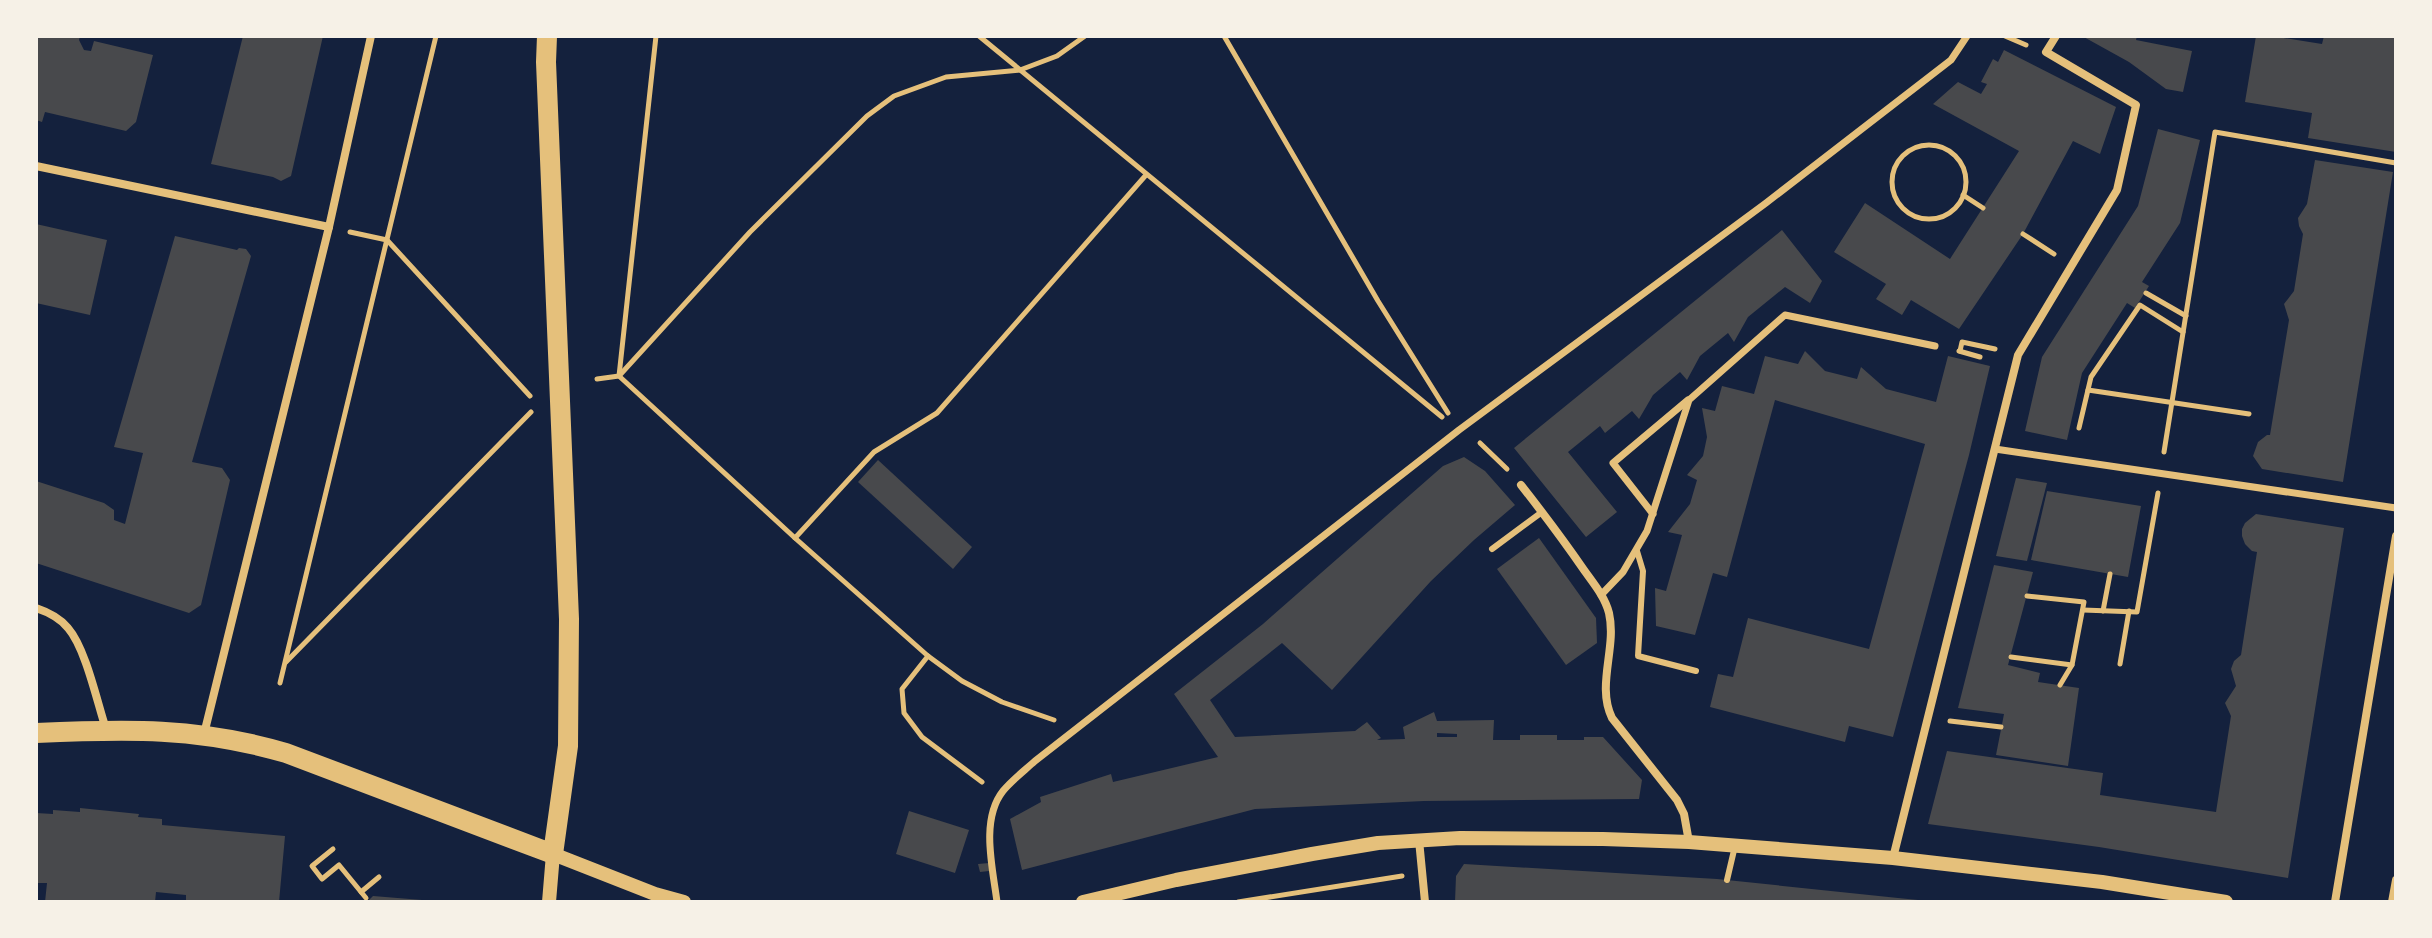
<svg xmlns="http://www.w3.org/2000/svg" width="2432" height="938" font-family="'Varela Round',sans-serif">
	<rect width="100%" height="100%" fill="#14213d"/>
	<g fill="#48494c" fill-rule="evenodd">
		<polygon points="36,36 80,36 79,40 84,50 91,51 94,41 153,55 136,122 126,131 45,112 42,122 36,120"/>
		<polygon points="243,36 323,36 291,176 281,181 273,177 211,164"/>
		<polygon points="2082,36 2137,36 2136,40 2192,51 2183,92 2166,89 2129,62"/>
		<polygon points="2256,36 2271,36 2322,44 2324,36 2396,36 2396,152 2308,138 2312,113 2245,102"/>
		<polygon points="2004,50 2116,107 2100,154 2073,141 2023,234 1959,329 1911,300 1902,315 1876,299 1886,284 1834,252 1865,203 1950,259 2019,151 1933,104 1958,82 1981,94 1987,84 1981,82 1993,59 1998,62"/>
		<polygon points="2158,129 2200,140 2180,223 2142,282 2149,286 2135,308 2127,303 2082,373 2067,440 2025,431 2042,357 2138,206"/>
		<polygon points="2315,160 2393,172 2343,482 2262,469 2253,456 2258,442 2267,435 2270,435 2289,320 2284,304 2294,291 2303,234 2299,226 2298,218 2307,204"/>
		<polygon points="36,224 107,240 90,315 36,303"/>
		<polygon points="1782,230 1822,281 1810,303 1785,287 1748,317 1734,342 1728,333 1700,356 1687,380 1680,372 1653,395 1639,419 1632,411 1605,433 1600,426 1568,452 1617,512 1586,537 1514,448"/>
		<polygon points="175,236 237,250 239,248 246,249 251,256 192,462 222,468 230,480 201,605 189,613 36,563 36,481 104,503 114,510 114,520 125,524 143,453 114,447"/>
		<polygon points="1805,351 1825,371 1857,379 1861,367 1886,389 1936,402 1948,356 1990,366 1969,455 1893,737 1849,726 1845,742 1710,707 1718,674 1733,677 1748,618 1869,649 1925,444 1775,400 1727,577 1713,573 1695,635 1656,626 1655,588 1666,591 1682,535 1668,532 1690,504 1697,480 1687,475 1703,456 1707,437 1702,408 1715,411 1722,386 1754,394 1765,356 1798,364"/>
		<path d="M 1464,457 L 1485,471 L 1515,505 L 1474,540 L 1431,581 L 1332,690 L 1282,643 L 1210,700 L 1235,737 L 1355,731 L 1367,722 L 1381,738 L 1377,740 L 1405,739 L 1403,727 L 1434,712 L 1437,721 L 1494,720 L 1493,740 L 1520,740 L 1520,735 L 1557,735 L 1557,740 L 1584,740 L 1584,737 L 1603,737 L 1642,780 L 1639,799 L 1424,801 L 1255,809 L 1022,870 L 1010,819 L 1041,802 L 1040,797 L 1111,774 L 1113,782 L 1218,757 L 1174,694 L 1263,624 L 1443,466 ZM 1437,733 L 1457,734 L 1457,737 L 1437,737 Z"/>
		<polygon points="878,460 972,547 953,569 858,482"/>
		<polygon points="2016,478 2047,483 2027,561 1996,556"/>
		<polygon points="2047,491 2141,506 2128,577 2031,560"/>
		<polygon points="2256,514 2344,528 2288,878 2099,847 1928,824 1947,751 2103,773 2100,795 2216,812 2231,716 2225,703 2236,686 2231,669 2234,661 2241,655 2257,552 2252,551 2245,544 2242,536 2242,529 2245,523"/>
		<polygon points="1539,538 1596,618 1597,643 1566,665 1497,569"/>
		<polygon points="1994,565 2033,572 2008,665 2040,673 2038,682 2079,688 2068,766 1996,755 2004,714 1958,708"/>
		<polygon points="80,808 139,814 138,817 162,819 162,825 285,836 279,902 186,902 186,895 156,892 155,902 45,902 47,883 36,883 36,813 53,814 53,810 80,812"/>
		<polygon points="909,811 969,830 955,873 896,854"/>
		<polygon points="989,863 989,871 980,872 978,864"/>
		<polygon points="1464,864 1717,879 1898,898 1918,900 1917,902 1455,902 1456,876"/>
		<polygon points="373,896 422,900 422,902 367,902"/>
	</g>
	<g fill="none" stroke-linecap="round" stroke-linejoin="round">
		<g stroke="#e5c07b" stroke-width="5">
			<polyline points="656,36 619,376 795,538 928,656 962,681 1002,702 1054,720"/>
			<polyline points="979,36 1442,417"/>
			<polyline points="1224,36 1378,301 1448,413"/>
			<polyline points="2005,36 2026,45"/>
			<circle cx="1929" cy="182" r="37"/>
			<polyline points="1963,195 1983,208"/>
			<polyline points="350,232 387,240 530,396"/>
			<polyline points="2023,234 2054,254"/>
			<polyline points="2146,293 2186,316"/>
			<polyline points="1959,351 1980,357"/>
			<polyline points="1960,351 1962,342 1995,349"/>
			<polyline points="597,379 619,376 750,232 867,116 894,96 946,77 1020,70 1057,56 1085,36"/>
			<polyline points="2088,390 2249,414"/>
			<polyline points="2079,428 2091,377 2140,305 2183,332"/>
			<polyline points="1480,443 1507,469"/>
			<polyline points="2164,452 2215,132 2396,163"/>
			<polyline points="795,538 874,452 937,413 1146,175"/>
			<polyline points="2027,596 2084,602 2072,665 2060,685"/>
			<polyline points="2083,610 2137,612 2158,493"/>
			<polyline points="2103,611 2110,574"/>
			<polyline points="928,656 902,689 904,713 922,737 982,782"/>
			<polyline points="2011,657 2072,665"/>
			<polyline points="286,662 531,412"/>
			<polyline points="2120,664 2129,611"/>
			<polyline points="280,683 436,36"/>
			<polyline points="1950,721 2001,727"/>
			<polyline points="333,849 312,866 322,879 339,865 366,898"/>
			<polyline points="361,892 379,877"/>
			<polyline points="1238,902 1402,876"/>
		</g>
		<g stroke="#e5c07b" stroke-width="6">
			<polyline points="1492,549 1542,512"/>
			<polyline points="1637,551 1643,571 1638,656 1696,671"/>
			<polyline points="1727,880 1735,846"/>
		</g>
		<g stroke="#e5c07b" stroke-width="7">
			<polyline points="1995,449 2396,508"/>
			<polyline points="1653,514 1613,463 1688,400"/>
			<polyline points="1601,595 1623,572 1647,531 1689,400 1785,315 1935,346"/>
			<path d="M 997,902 C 993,869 980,820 1003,791 C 1012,780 1024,771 1035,761 L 1459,430 L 1766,203 L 1951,60 L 1967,36"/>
		</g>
		<g stroke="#e5c07b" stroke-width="8">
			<polyline points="36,166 329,227"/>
			<path d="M 1521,485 C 1543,513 1564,541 1584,570 C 1594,584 1605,597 1609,613 C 1617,648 1596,685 1612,718 L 1677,800 L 1684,814 L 1689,842"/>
			<path d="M 36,608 C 48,612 60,618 68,628 C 86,649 97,702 106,729"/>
			<polyline points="204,734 329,227 371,36"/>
			<polyline points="1419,840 1425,902"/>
			<polyline points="1893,858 2018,355 2117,190 2136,105 2046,52 2056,36"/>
			<polyline points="2335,902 2396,536"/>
			<polyline points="2392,902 2396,880"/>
		</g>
		<g stroke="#e5c07b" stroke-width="14">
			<polyline points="549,902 553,854 655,894 684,902"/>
			<polyline points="1083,902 1176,880 1312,854 1378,843 1460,838 1603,839 1689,842 1893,858 2102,882 2226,902"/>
		</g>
		<path stroke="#e5c07b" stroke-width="20" d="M 36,733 C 126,729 198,727 286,753 L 553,854 L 568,746 L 569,619 L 546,62 L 547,36"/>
	</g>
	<rect width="2432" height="938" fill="none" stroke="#f6f1e7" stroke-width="76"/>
</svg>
